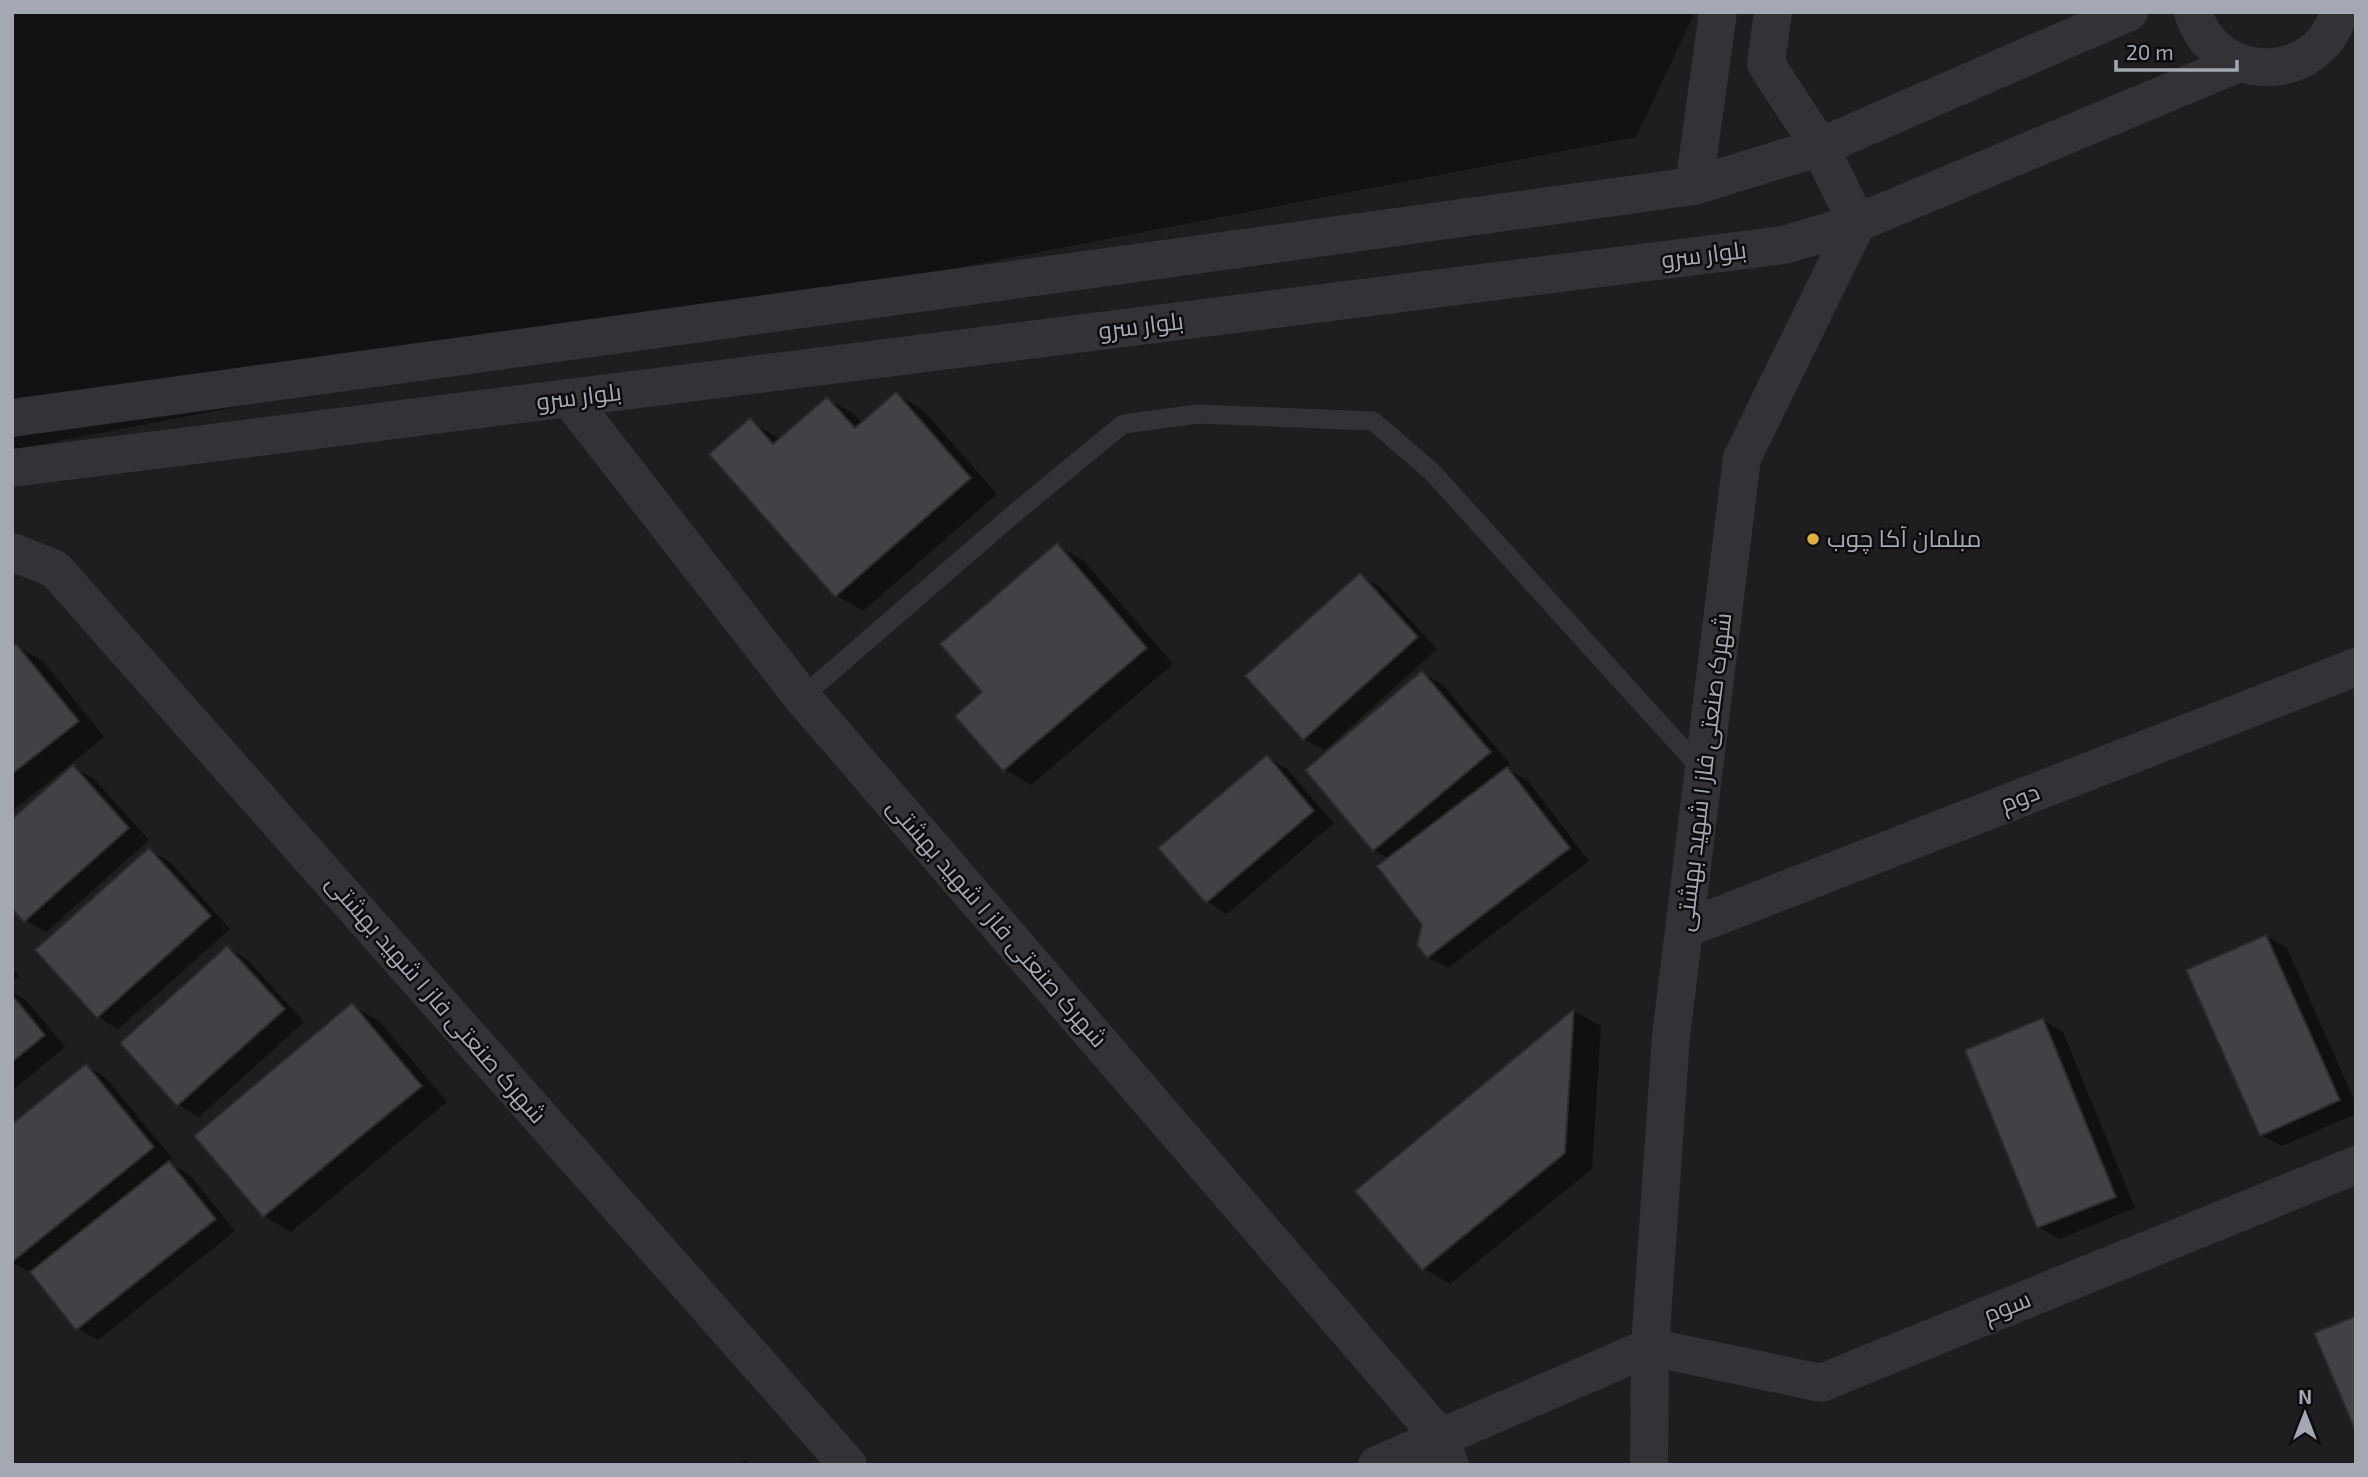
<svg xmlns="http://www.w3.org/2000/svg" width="2368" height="1477" font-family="'Exo 2',Cairo,sans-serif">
	<rect width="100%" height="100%" fill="#121113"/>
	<polygon fill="#1e1e20" points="1695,12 2356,12 2356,1465 12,1465 12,450 1636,137"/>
	<g fill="#0007">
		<polygon points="896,394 923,410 997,494 863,611 836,595 750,420 781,440 827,399 854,414 862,424"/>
		<polygon points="1057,545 1084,561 1173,664 1031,785 1004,769 985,693"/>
		<polygon points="1360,576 1380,587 1437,649 1325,750 1304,739"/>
		<polygon points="16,646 43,661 104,737 12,811 12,649"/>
		<polygon points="1423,673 1443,685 1510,764 1506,768 1528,781 1589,861 1448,968 1428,957 1424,925 1390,859 1374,850"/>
		<polygon points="1267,757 1287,769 1334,823 1227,914 1207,902"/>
		<polygon points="73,767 94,779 149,840 46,932 25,920"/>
		<polygon points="149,850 170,862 230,929 118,1029 98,1017"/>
		<polygon points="2266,936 2287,948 2356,1104 2356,1114 2282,1146 2261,1135"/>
		<polygon points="228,948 248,960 304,1022 199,1117 178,1105 122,1043"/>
		<polygon points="12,967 19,976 12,981"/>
		<polygon points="12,992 26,1000 65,1047 12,1091"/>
		<polygon points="353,1006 379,1021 447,1102 291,1232 264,1216"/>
		<polygon points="1574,1011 1601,1026 1592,1169 1450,1284 1423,1268 1357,1192"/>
		<polygon points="2043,1020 2063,1032 2135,1208 2059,1239 2038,1227"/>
		<polygon points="86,1066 106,1078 173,1159 168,1163 190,1175 235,1231 98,1340 77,1328 32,1273 12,1262 12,1126"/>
		<polygon points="745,1460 752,1465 739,1465"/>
	</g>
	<g fill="#414246" stroke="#2c2c2f" stroke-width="2">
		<polygon points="896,392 971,478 835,597 709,454 750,418 773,444 827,397 855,428"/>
		<polygon points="1057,543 1147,648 1003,771 955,716 982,692 940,644"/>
		<polygon points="1360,573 1418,637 1303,740 1245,676"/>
		<polygon points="16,644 79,721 12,774 12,647"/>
		<polygon points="1422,671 1491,752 1373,851 1305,770"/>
		<polygon points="1267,755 1314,811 1206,903 1158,848"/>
		<polygon points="73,765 129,828 24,922 12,909 12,819"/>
		<polygon points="1507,767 1570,848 1427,958 1417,945 1422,925 1377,866"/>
		<polygon points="149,848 211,916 97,1018 35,950"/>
		<polygon points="2266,935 2340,1100 2260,1136 2186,970"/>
		<polygon points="227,946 285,1009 177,1106 120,1043"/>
		<polygon points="12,995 45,1035 12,1062"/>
		<polygon points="352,1003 422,1086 263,1217 194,1136"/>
		<polygon points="1574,1009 1565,1153 1422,1270 1355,1191"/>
		<polygon points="2043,1018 2116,1197 2037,1228 1965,1050"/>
		<polygon points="86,1064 154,1147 12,1262 12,1124"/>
		<polygon points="169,1161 216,1219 76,1330 30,1272"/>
		<polygon points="2356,1316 2356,1432 2314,1333"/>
	</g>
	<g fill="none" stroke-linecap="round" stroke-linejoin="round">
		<polyline stroke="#333337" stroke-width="19" points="802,697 1016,512 1123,424 1198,414 1373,421 1432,472 1703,771"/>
		<g stroke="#333337" stroke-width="38">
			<polyline points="1773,12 1766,64 1820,147"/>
			<polyline points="1694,186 1718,12"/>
			<polyline points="569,398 802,697 1439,1436"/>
			<polyline points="12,552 55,569 848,1465"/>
			<polyline points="1685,929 2356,667"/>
			<polyline points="1377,1465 1650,1347 1821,1383 2356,1165"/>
		</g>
		<g stroke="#333337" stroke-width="38">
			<path d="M 2193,12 C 2214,85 2319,86 2339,12"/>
			<polyline points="12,418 1694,186 1820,147 2129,12"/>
			<polyline points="12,468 1784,245 1857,223 2239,63"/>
			<polyline points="1439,1436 1450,1465"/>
			<polyline points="1649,1465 1650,1347 1671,1036 1742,458 1857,223 1820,147"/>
		</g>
	</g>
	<circle fill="#e1b03b" stroke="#0d0c0e" stroke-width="2.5" cx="1813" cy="539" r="7"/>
	<g text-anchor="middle" stroke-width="5" stroke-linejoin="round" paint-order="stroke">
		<g font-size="24" fill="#a4a8b2" stroke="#0d0c0e">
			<text transform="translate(1704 255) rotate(-7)" y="8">بلوار سرو</text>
			<text transform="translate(1141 326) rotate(-7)" y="8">بلوار سرو</text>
			<text transform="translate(579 397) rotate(-7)" y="8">بلوار سرو</text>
			<text transform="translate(1704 772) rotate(-83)" y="8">شهرک صنعتی فاز ۱ شهید بهشتی</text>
			<text transform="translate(2020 798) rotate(-21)" y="8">دوم</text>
			<text transform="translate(997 923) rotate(49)" y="8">شهرک صنعتی فاز ۱ شهید بهشتی</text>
			<text transform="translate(436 999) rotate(49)" y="8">شهرک صنعتی فاز ۱ شهید بهشتی</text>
			<text transform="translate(2007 1307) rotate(-22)" y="8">سوم</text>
		</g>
		<g font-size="24" fill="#a4a8b2" stroke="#0d0c0e" text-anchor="start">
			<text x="1827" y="547">مبلمان آکا چوب</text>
		</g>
	</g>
	<rect width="2368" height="1477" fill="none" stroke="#a4a8b2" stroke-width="28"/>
	<g transform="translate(2305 1414)" stroke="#0d0c0e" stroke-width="5" paint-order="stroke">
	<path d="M0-5L12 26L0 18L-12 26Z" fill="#a4a8b2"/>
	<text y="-10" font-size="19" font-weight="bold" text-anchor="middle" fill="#a4a8b2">N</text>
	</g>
	<path d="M2116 60v10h121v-10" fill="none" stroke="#a4a8b2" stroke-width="3.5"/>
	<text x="2126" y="60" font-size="21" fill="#a4a8b2" stroke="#0d0c0e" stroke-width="5" paint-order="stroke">20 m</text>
</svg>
